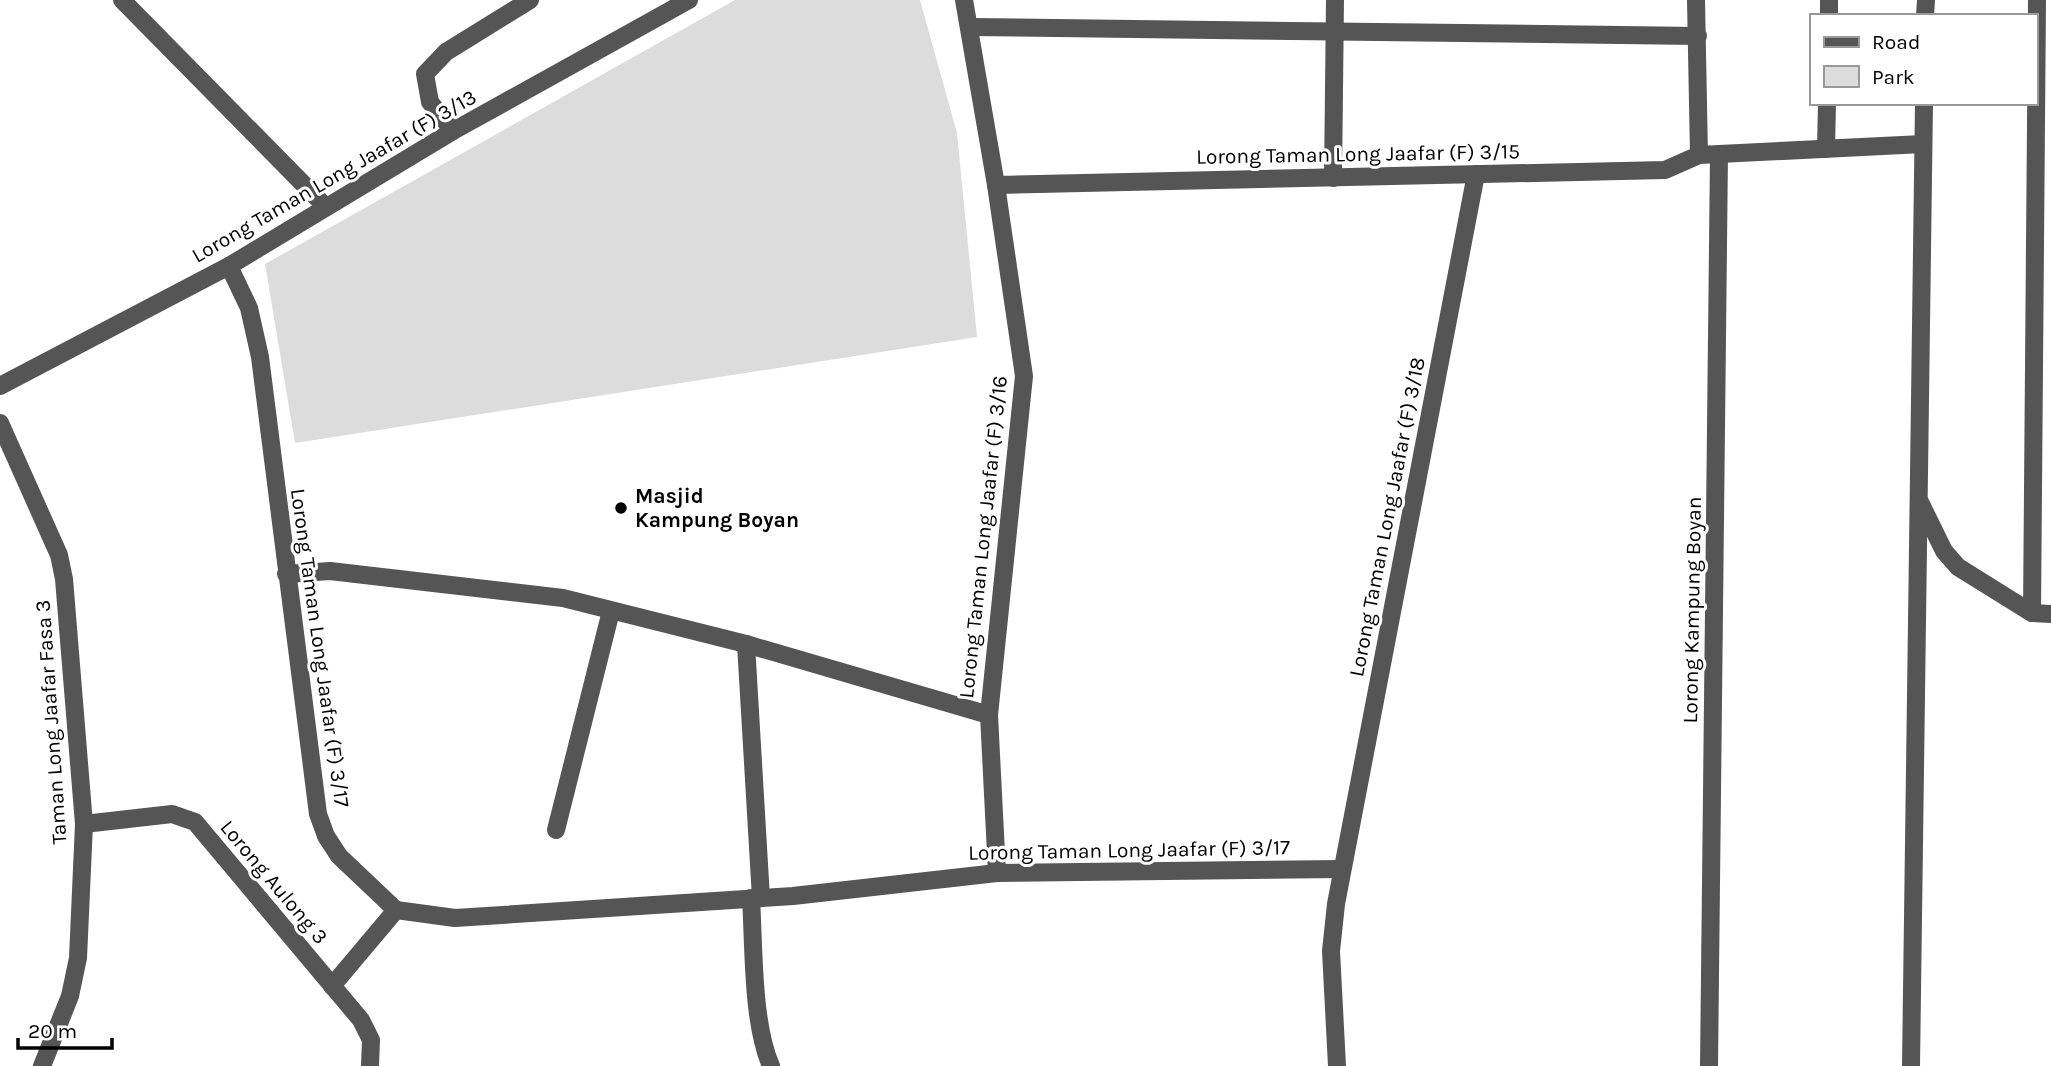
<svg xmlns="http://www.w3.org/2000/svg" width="2051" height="1066" font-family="Karla,sans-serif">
	<rect width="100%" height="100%" fill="#fff"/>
	<polygon fill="#dcdcdc" points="735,0 920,0 957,133 977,337 295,443 265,264"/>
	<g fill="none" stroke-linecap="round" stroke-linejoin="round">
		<g stroke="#555" stroke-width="18">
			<polyline points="122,0 326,207"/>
			<polyline points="964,0 996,185 1024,376 989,715 997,873"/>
			<polyline points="1696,0 1699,155"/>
			<polyline points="1829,16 1829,0"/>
			<polyline points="1925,16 1926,0"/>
			<polyline points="970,27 1698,36"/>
			<polyline points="453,131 430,102 425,74 446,52 530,0"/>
			<polyline points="1826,149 1827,103"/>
			<polyline points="1333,178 1335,0"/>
			<polyline points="996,185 1665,170 1699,155 1923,144"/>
			<polyline points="229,266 249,308 260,357 318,814 326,836 339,856 396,910 455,918 793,896 997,873 1342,869"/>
			<polyline points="0,386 229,266 453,131 689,0"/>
			<polyline points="0,423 59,555 64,579 84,824 78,958 70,996 42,1066"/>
			<polyline points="1920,502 1944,551 1958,567 2032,613 2051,614"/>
			<polyline points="286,574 330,571 563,598 746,644 989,715"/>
			<polyline points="2032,613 2037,0"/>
			<polyline points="746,644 761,898"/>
			<polyline points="84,824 172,814 195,822 361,1020 371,1040 370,1066"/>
			<polyline points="556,830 611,611"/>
			<path d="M 751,898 C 754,947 752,1023 771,1066"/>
			<polyline points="332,986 396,910"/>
			<polyline points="1337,1066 1331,951 1336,904 1476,174"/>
			<polyline points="1709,1066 1719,154"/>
			<polyline points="1911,1066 1924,103"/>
		</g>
	</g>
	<circle fill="#000" stroke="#fff" stroke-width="2.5" cx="621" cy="508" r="7"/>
	<g text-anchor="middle" stroke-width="6" stroke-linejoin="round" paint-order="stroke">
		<g font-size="21" fill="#000" stroke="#fff">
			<text transform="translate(1358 154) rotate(-1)" y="7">Lorong Taman Long Jaafar (F) 3/15</text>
			<text transform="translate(334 176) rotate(-30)" y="7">Lorong Taman Long Jaafar (F) 3/13</text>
			<text transform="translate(1387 517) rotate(-79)" y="7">Lorong Taman Long Jaafar (F) 3/18</text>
			<text transform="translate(983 537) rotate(-84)" y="7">Lorong Taman Long Jaafar (F) 3/16</text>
			<text transform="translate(1692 610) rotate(-89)" y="7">Lorong Kampung Boyan</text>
			<text transform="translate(320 648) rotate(82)" y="7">Lorong Taman Long Jaafar (F) 3/17</text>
			<text transform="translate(51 722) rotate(-94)" y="7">Taman Long Jaafar Fasa 3</text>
			<text transform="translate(1129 850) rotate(-1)" y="7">Lorong Taman Long Jaafar (F) 3/17</text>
			<text transform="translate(274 882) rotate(50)" y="7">Lorong Aulong 3</text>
		</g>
		<g font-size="21" font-weight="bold" fill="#000" stroke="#fff" text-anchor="start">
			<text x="635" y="503">Masjid<tspan x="635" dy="24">Kampung Boyan</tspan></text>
		</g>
	</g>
	<rect x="1810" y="14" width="228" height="91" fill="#ffffff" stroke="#999999" stroke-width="2"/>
	<rect x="1824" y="37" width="35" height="10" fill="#555555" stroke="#999999" stroke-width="2"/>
	<text x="1872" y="49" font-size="21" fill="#000000">Road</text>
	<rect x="1824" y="66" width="35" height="21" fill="#dcdcdc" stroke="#999999" stroke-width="2"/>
	<text x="1872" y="84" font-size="21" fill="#000000">Park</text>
	<path d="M18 1038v10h94v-10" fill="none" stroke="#000000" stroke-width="3.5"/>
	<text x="28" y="1038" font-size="21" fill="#000000" stroke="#ffffff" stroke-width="5" paint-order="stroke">20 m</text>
</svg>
